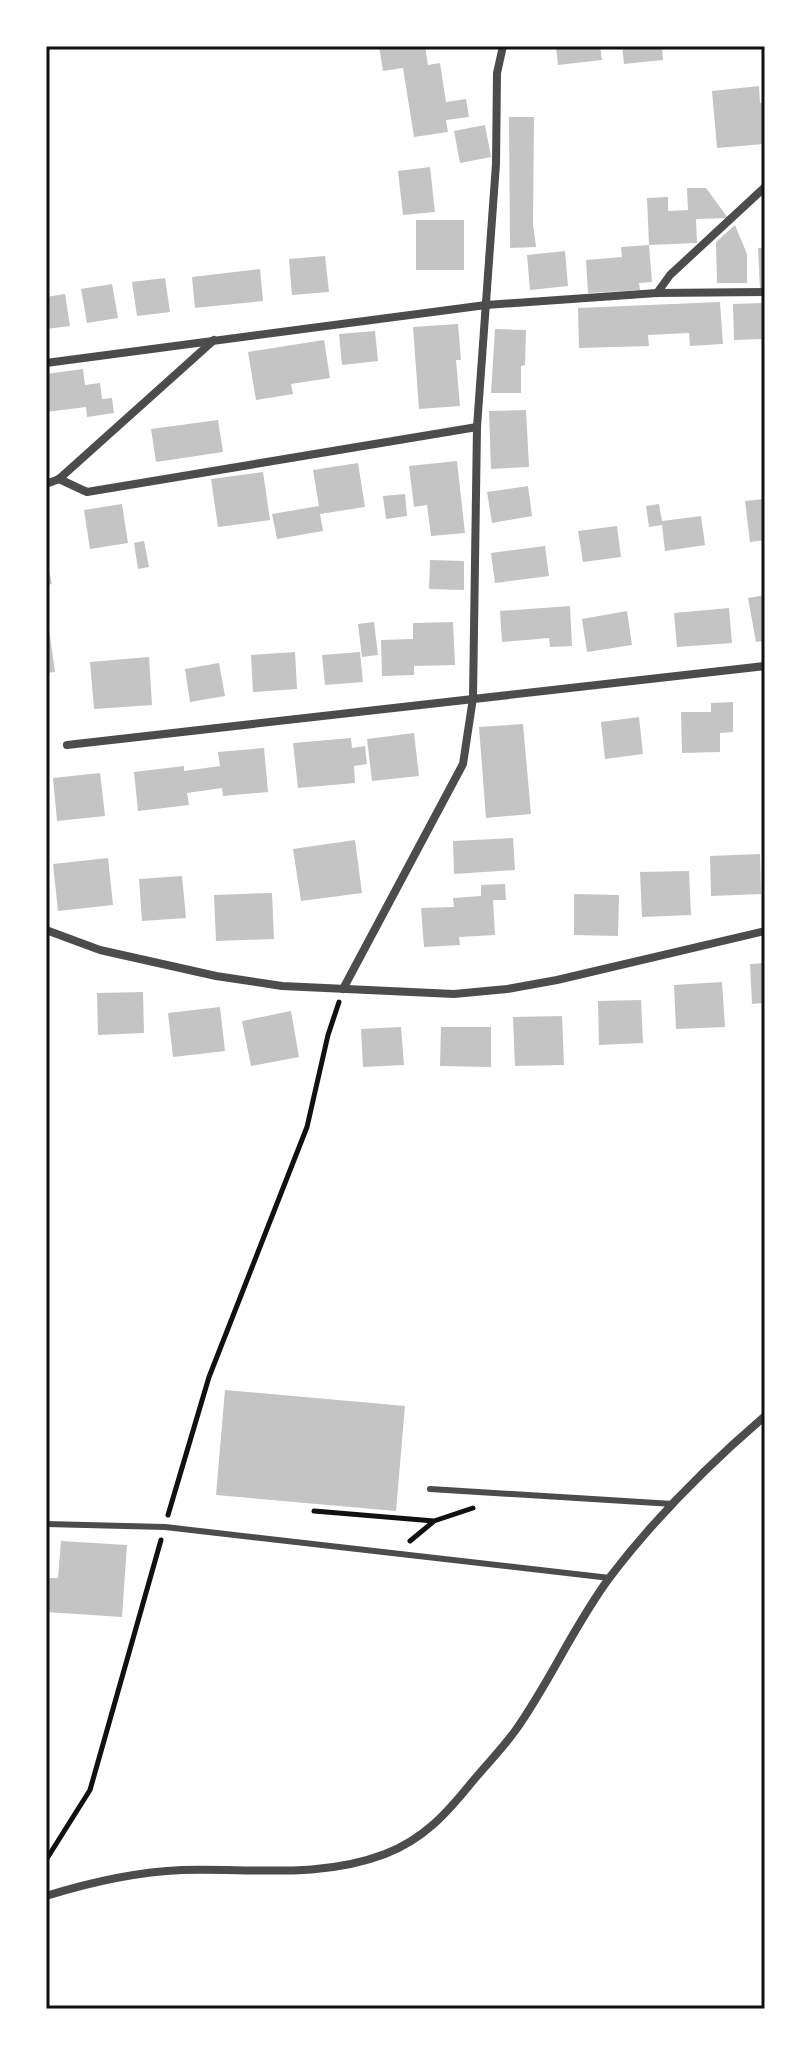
<svg xmlns="http://www.w3.org/2000/svg" width="811" height="2055" font-family="'Playfair Display',serif">
	<rect width="100%" height="100%" fill="#fff"/>
	<g fill="#c4c4c4">
		<polygon points="379,46 425,46 428,65 440,63 446,102 466,99 469,117 446,120 448,132 414,137 403,68 383,71"/>
		<polygon points="556,46 600,46 602,60 558,65"/>
		<polygon points="622,46 662,46 663,60 624,64"/>
		<polygon points="759,86 760,103 765,103 765,144 717,148 712,91"/>
		<polygon points="509,117 534,117 533,224 536,247 510,248"/>
		<polygon points="485,125 491,157 460,163 454,131"/>
		<polygon points="430,167 435,212 403,215 398,171"/>
		<polygon points="687,188 706,188 728,218 696,219 697,243 649,245 647,198 668,197 668,211 688,210"/>
		<rect x="416" y="220" width="48" height="50"/>
		<polygon points="735,225 747,254 747,283 717,283 716,242"/>
		<polygon points="649,245 652,282 639,283 640,290 588,293 586,260 622,257 621,247"/>
		<polygon points="758,248 765,248 765,288 760,289"/>
		<polygon points="565,251 568,286 530,290 527,255"/>
		<polygon points="325,256 329,292 292,295 289,259"/>
		<polygon points="260,269 263,301 195,308 192,277"/>
		<polygon points="165,278 170,312 137,316 132,282"/>
		<polygon points="112,284 118,318 87,323 81,289"/>
		<polygon points="65,294 70,326 46,329 46,297"/>
		<polygon points="720,302 723,344 690,346 689,333 648,335 649,346 579,348 578,308"/>
		<polygon points="763,303 763,339 734,340 733,304"/>
		<polygon points="458,324 461,360 456,360 460,406 419,409 413,327"/>
		<polygon points="495,329 526,330 525,365 521,366 521,393 491,393"/>
		<polygon points="375,331 378,361 342,365 339,334"/>
		<polygon points="324,340 330,378 291,384 293,394 256,400 248,352"/>
		<polygon points="83,369 85,385 100,383 102,399 112,398 114,413 87,417 86,407 46,412 46,374"/>
		<polygon points="526,410 529,467 491,469 489,411"/>
		<polygon points="218,420 223,452 156,462 151,429"/>
		<polygon points="457,461 465,533 431,536 427,505 414,507 409,466"/>
		<polygon points="358,463 365,507 320,514 323,531 277,539 272,514 319,506 313,470"/>
		<polygon points="263,472 270,520 218,527 211,479"/>
		<polygon points="528,486 532,516 492,523 487,492"/>
		<polygon points="405,494 407,516 386,519 383,496"/>
		<polygon points="765,499 765,540 750,542 745,501"/>
		<polygon points="122,504 128,543 90,549 84,510"/>
		<polygon points="659,504 662,521 701,516 705,545 665,551 662,525 649,527 646,506"/>
		<polygon points="617,526 621,557 583,562 578,531"/>
		<polygon points="144,541 149,567 138,569 134,543"/>
		<polygon points="545,546 549,576 495,583 491,553"/>
		<polygon points="46,558 52,584 46,585"/>
		<polygon points="430,560 464,561 464,590 429,589"/>
		<polygon points="765,595 765,641 756,642 748,598"/>
		<polygon points="570,606 572,646 550,647 549,638 502,642 500,611"/>
		<polygon points="729,608 732,643 677,647 674,613"/>
		<polygon points="627,611 632,645 587,652 582,619"/>
		<polygon points="374,622 378,655 362,657 358,624"/>
		<polygon points="453,622 455,665 414,666 414,675 382,676 381,640 413,639 413,623"/>
		<polygon points="49,629 55,672 46,673 46,630"/>
		<polygon points="295,652 297,689 253,692 251,655"/>
		<polygon points="360,652 363,682 325,685 322,655"/>
		<polygon points="149,657 152,705 94,709 90,662"/>
		<polygon points="219,663 225,696 190,702 185,669"/>
		<polygon points="733,702 733,732 720,733 720,752 682,753 681,712 711,712 711,703"/>
		<polygon points="639,717 643,754 605,759 601,722"/>
		<polygon points="523,724 531,814 486,818 479,727"/>
		<polygon points="414,733 419,776 372,781 367,739"/>
		<polygon points="351,738 352,748 365,746 367,764 354,766 355,783 298,788 293,743"/>
		<polygon points="264,748 268,792 223,796 222,788 187,793 189,805 138,811 134,772 184,766 184,771 220,766 218,752"/>
		<polygon points="100,773 105,816 57,821 53,778"/>
		<polygon points="513,838 515,870 454,874 453,841"/>
		<polygon points="355,840 362,893 301,901 293,849"/>
		<polygon points="760,854 761,894 711,896 710,856"/>
		<polygon points="108,858 113,905 58,911 53,864"/>
		<polygon points="689,871 691,915 642,917 640,872"/>
		<polygon points="182,876 186,918 142,921 139,879"/>
		<polygon points="505,884 506,900 493,900 495,935 459,937 460,945 424,947 421,908 454,907 453,898 481,896 481,885"/>
		<polygon points="272,893 274,939 216,941 214,895"/>
		<polygon points="574,894 619,895 618,936 574,935"/>
		<polygon points="765,963 765,1003 752,1004 750,964"/>
		<polygon points="722,982 725,1027 676,1029 674,985"/>
		<polygon points="143,992 144,1033 98,1035 97,993"/>
		<polygon points="641,1000 643,1043 599,1045 598,1001"/>
		<polygon points="220,1007 225,1051 173,1057 168,1013"/>
		<polygon points="291,1011 299,1057 251,1066 242,1021"/>
		<polygon points="562,1016 564,1065 515,1066 513,1017"/>
		<polygon points="401,1027 404,1065 363,1067 361,1029"/>
		<polygon points="441,1027 491,1027 491,1067 440,1066"/>
		<polygon points="225,1390 405,1406 396,1511 216,1495"/>
		<polygon points="61,1541 127,1545 122,1617 46,1612 46,1578 58,1578"/>
	</g>
	<g fill="none" stroke-linecap="round" stroke-linejoin="round">
		<g stroke="#111" stroke-width="5">
			<polyline points="314,1511 434,1521 473,1508"/>
			<polyline points="168,1515 209,1377 307,1127 328,1035 339,1002"/>
			<polyline points="410,1541 433,1522"/>
			<polyline points="46,1860 90,1790 161,1540"/>
		</g>
		<g stroke="#4c4c4c" stroke-width="6">
			<polyline points="430,1489 673,1504"/>
			<polyline points="46,1524 165,1527 610,1578"/>
		</g>
		<g stroke="#4c4c4c" stroke-width="8">
			<polyline points="657,293 670,275 765,187"/>
			<polyline points="46,363 486,305 657,293 765,292"/>
			<polyline points="59,479 87,492 477,427"/>
			<polyline points="46,484 59,479 214,340"/>
			<polyline points="67,745 765,666"/>
			<polyline points="46,930 100,950 216,976 282,986 454,994 507,989 557,980 765,931"/>
			<polyline points="343,989 463,764 473,698 477,427 496,164 497,73 503,46"/>
			<path d="M 46,1896 C 91,1882 134,1872 182,1870 C 250,1868 320,1879 385,1854 C 424,1839 447,1813 472,1782 C 486,1765 502,1749 515,1731 C 550,1682 574,1625 610,1577 C 655,1518 709,1464 765,1416"/>
		</g>
	</g>
	<rect width="811" height="2055" fill="none" stroke="#ffffff" stroke-width="96"/>
	<rect x="48" y="48" width="715" height="1959" fill="none" stroke="#111" stroke-width="3"/>
</svg>
